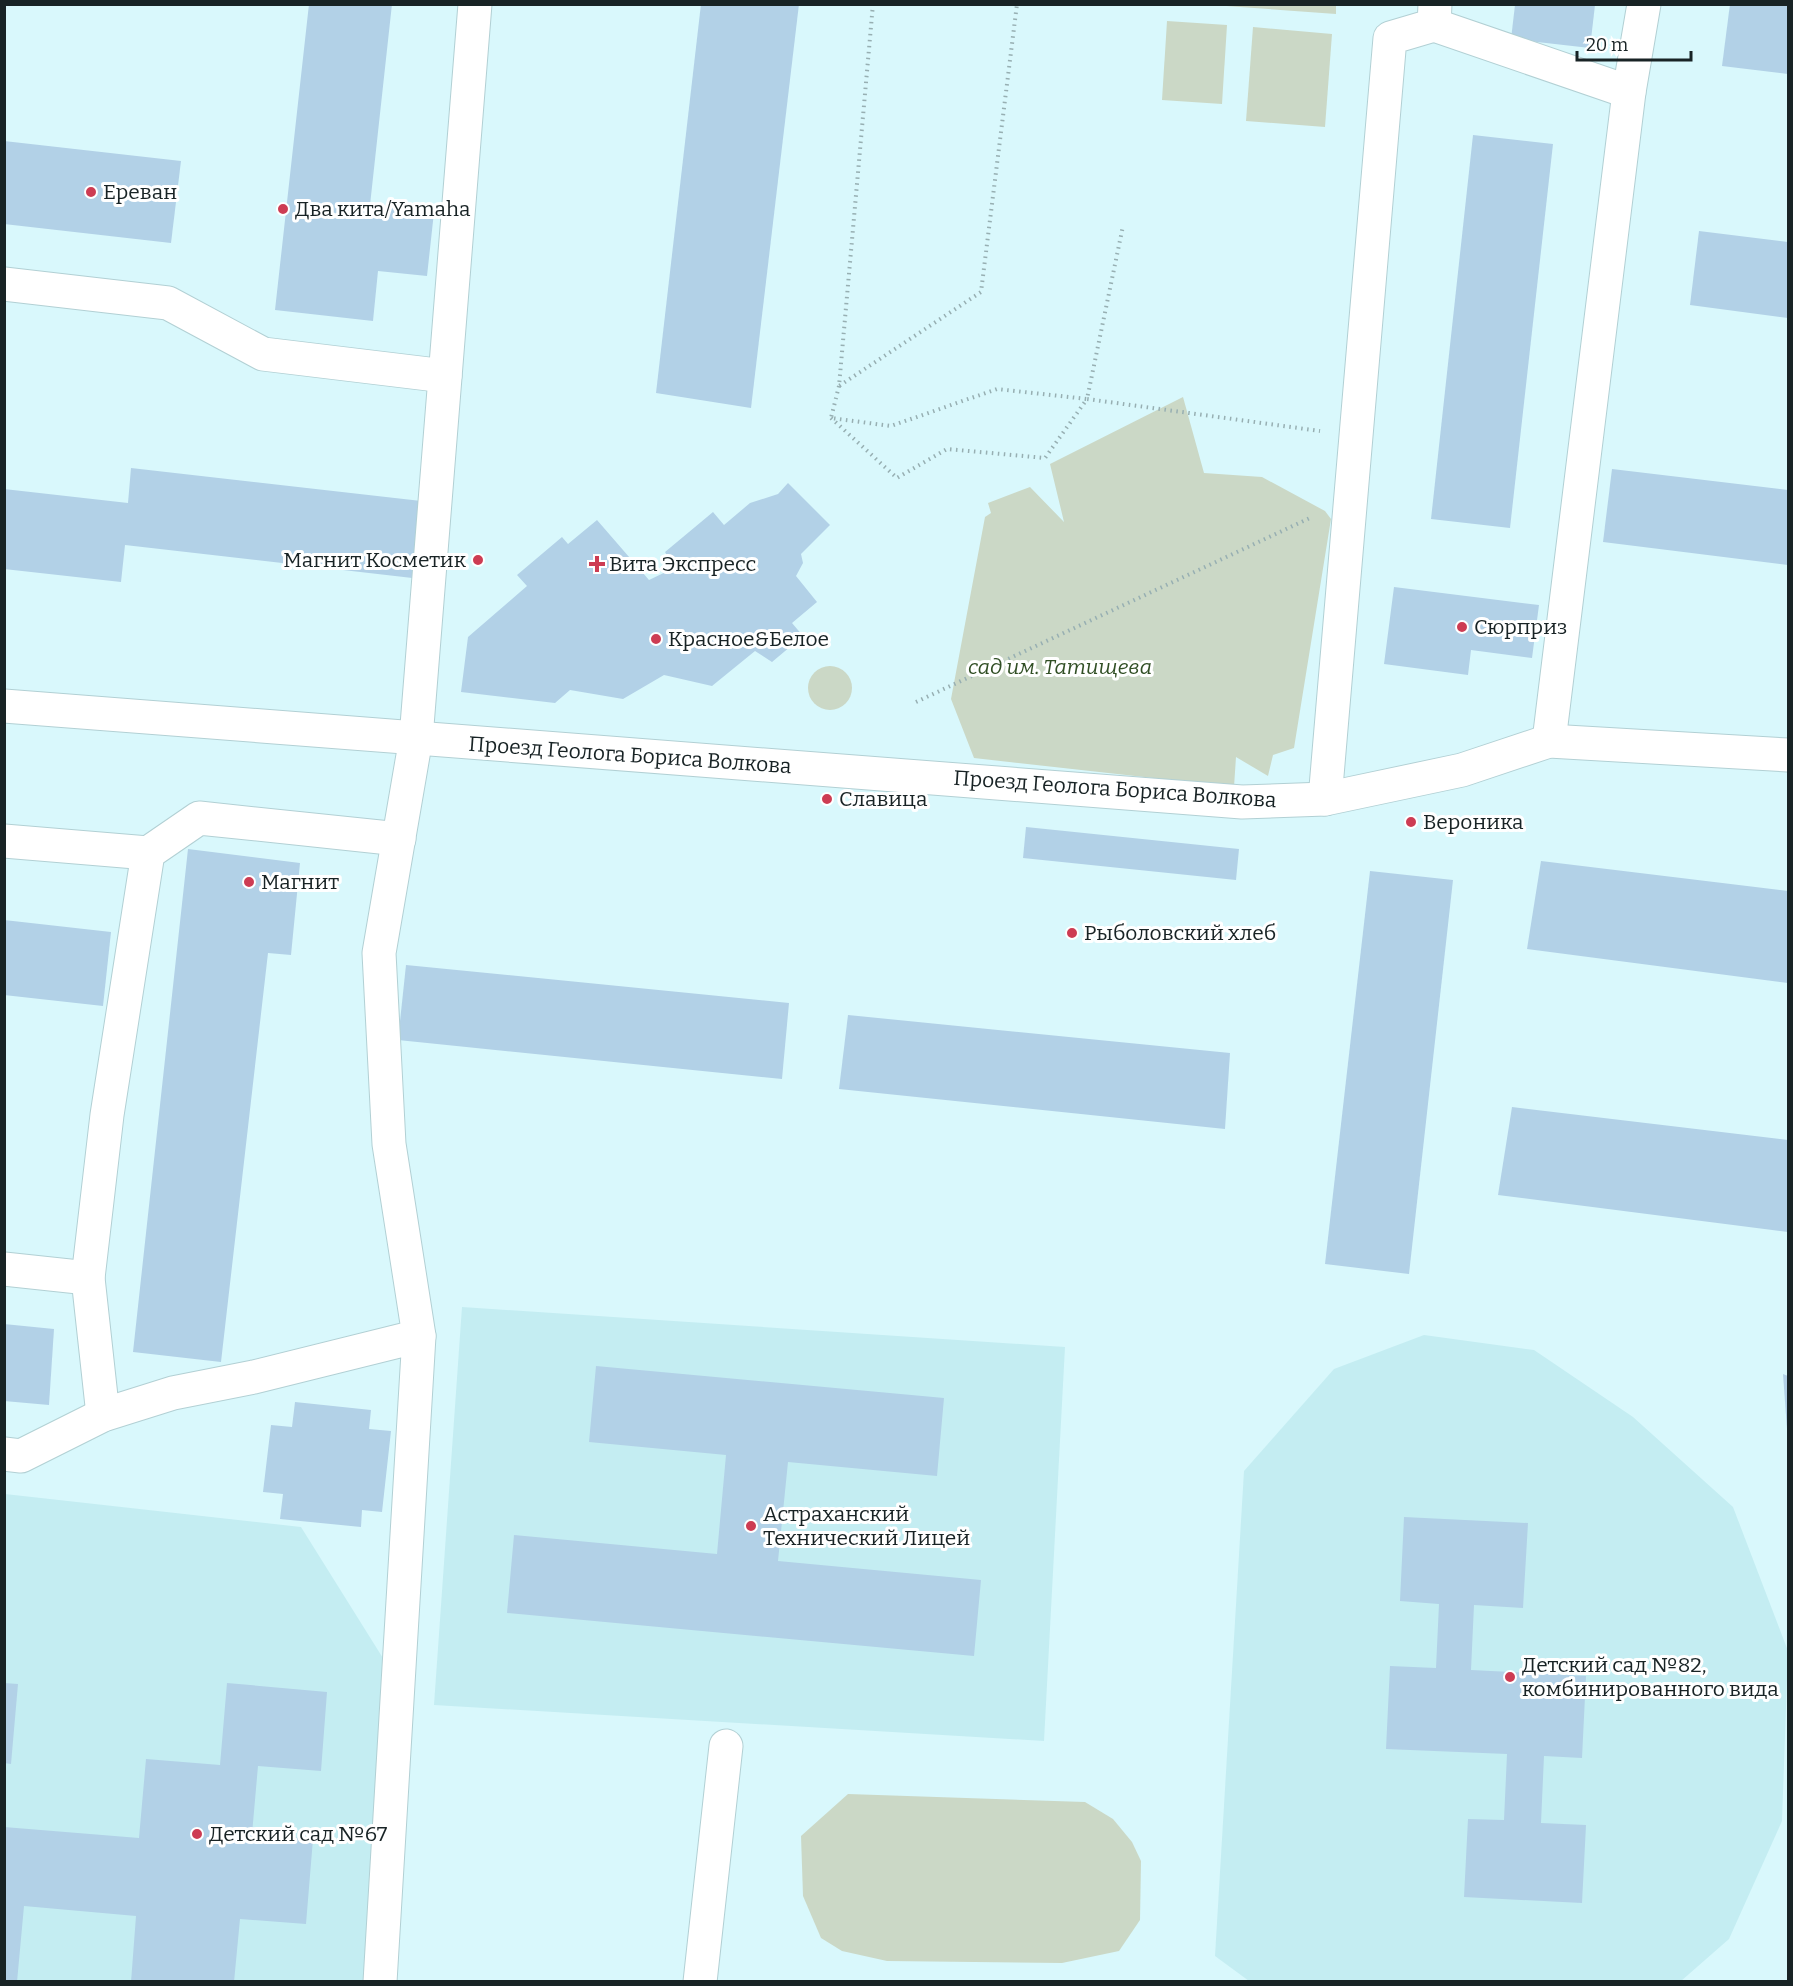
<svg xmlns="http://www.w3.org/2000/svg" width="1793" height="1986" font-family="Bitter,serif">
	<rect width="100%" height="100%" fill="#d9f8fc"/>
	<g fill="#c4edf2">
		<polygon points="462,1307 1065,1347 1044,1741 434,1705"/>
		<polygon points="1424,1335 1534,1350 1633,1417 1733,1507 1788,1651 1782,1821 1729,1939 1681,1981 1249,1981 1215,1956 1244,1471 1334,1369"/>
		<polygon points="5,1494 301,1527 401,1687 378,1981 5,1982"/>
	</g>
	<g fill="#cbd8c6">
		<polygon points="1198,4 1336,4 1336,14"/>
		<polygon points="1167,21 1227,25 1222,104 1162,100"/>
		<polygon points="1253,27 1332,34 1325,127 1246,121"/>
		<polygon points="1183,397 1204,473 1262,477 1325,511 1331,519 1294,748 1273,755 1268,776 1236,757 1234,787 974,758 951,699 985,517 991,513 988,503 1030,487 1064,522 1050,464"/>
		<circle cx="830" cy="688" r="22"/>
		<polygon points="848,1794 1085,1802 1113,1819 1132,1842 1141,1861 1140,1920 1119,1951 1062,1963 887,1961 842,1951 821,1938 803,1896 801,1836"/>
	</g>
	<g fill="#b2d1e7">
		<polygon points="309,4 392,4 370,205 434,212 427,276 378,271 373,321 275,310"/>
		<polygon points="701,4 799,4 751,408 656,393"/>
		<polygon points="1730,4 1788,4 1788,74 1722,66"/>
		<polygon points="1515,5 1595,5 1590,48 1511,39"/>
		<polygon points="1473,135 1553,144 1510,528 1431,519"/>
		<polygon points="4,141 181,161 171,243 4,224"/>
		<polygon points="1699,231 1788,242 1788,318 1690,305"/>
		<polygon points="131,468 430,502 421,579 125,545 121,582 4,569 4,489 128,503"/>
		<polygon points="1612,469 1788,490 1788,565 1603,542"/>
		<polygon points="788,483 830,525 801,554 803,563 796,576 817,602 792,623 803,636 772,662 755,651 712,686 664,675 623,699 570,690 555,703 461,692 468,637 527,586 517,575 562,537 568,544 597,520 649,580 674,568 665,552 713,512 724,525 750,503 778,494"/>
		<polygon points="1394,587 1539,605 1532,658 1471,650 1468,675 1384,664"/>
		<polygon points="1026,827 1239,849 1236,880 1023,858"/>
		<polygon points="188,849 300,863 291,955 268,953 221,1362 133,1352"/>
		<polygon points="1541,861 1788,891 1788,983 1527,949"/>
		<polygon points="1370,871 1453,880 1409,1274 1325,1264"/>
		<polygon points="4,920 111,932 103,1006 4,995"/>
		<polygon points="406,965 789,1003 782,1079 398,1040"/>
		<polygon points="848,1015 1230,1053 1225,1129 839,1089"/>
		<polygon points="1512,1107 1788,1140 1788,1232 1498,1195"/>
		<polygon points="4,1324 54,1329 49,1405 4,1401"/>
		<polygon points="596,1366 944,1398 937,1476 788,1462 778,1561 981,1580 974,1656 507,1613 514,1535 717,1554 726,1455 589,1442"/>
		<polygon points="1783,1374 1788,1376 1788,1428 1787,1429"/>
		<polygon points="295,1402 371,1410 369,1429 391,1431 382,1512 362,1510 361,1527 280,1519 283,1494 263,1492 271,1425 292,1427"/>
		<polygon points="1404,1517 1528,1523 1523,1608 1474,1605 1471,1670 1586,1676 1582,1758 1544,1756 1541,1823 1586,1825 1582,1903 1464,1897 1468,1819 1504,1820 1507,1754 1386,1749 1390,1666 1436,1668 1439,1604 1400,1601"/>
		<polygon points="4,1683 18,1684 11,1764 4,1763"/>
		<polygon points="227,1683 327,1692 321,1771 258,1766 252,1834 313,1839 306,1924 240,1919 234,1982 131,1982 136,1916 24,1906 17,1982 4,1982 4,1827 139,1838 146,1759 220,1765"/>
	</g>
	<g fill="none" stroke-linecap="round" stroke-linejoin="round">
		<defs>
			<g id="minor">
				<polyline points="1434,25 1629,92"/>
				<polyline points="4,284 168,303 263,354 445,376"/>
				<polyline points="4,706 1242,802 1325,799 1462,770 1549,741 1788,755"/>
				<polyline points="1549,741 1629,92 1644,4"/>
				<polyline points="1325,799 1390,38 1434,25 1435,4"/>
				<polyline points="4,841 148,853"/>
				<polyline points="4,1269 88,1278"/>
				<polyline points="419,1336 389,1144 379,953 416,738 475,4"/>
				<polyline points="103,1415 88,1278 107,1115 148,853 199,818 399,839"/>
				<polyline points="4,1454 21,1456 103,1415 173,1393 254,1377 419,1336 380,1982"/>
				<polyline points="700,1982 726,1746"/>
			</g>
		</defs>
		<use href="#minor" stroke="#b2d0d4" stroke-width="35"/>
		<g stroke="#97afb2" stroke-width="4" stroke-dasharray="1.5 4.5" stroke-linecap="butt">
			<polyline points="873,4 839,386 981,292 1017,4"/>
			<polyline points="839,386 831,418 891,426 997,389 1087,399 1123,226"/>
			<polyline points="831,418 897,478 947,449 1045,458 1087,399 1320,431"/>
			<polyline points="916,702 1312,517"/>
		</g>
		<use href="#minor" stroke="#fff" stroke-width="33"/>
	</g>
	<g fill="#cd3c53" stroke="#fff" stroke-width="2">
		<circle cx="91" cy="192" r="6"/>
		<circle cx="283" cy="209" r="6"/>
		<circle cx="478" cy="560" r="6"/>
		<path d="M594 555h6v6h6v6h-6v6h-6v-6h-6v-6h6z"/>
		<circle cx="1462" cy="627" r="6"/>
		<circle cx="656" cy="639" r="6"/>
		<circle cx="827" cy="799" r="6"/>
		<circle cx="1411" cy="822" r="6"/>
		<circle cx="249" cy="882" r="6"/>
		<circle cx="1072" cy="933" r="6"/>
		<circle cx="751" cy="1526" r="6"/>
		<circle cx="1510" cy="1677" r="6"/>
		<circle cx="197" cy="1834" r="6"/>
	</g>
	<g text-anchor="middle" stroke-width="6" stroke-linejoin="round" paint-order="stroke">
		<g font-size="21" fill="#182325" stroke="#fff" text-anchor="start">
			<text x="103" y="199">Ереван</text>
			<text x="295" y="216">Два кита/Yamaha</text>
			<text x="466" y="567" text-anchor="end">Магнит Косметик</text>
			<text x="609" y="571">Вита Экспресс</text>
			<text x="1474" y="634">Сюрприз</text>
			<text x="668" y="646">Красное&amp;Белое</text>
			<text x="839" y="806">Славица</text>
			<text x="1423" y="829">Вероника</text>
			<text x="261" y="889">Магнит</text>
			<text x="1084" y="940">Рыболовский хлеб</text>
			<text x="763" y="1521">Астраханский<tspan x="763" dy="24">Технический Лицей</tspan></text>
			<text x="1522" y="1672">Детский сад №82,<tspan x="1522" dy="24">комбинированного вида</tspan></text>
			<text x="209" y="1841">Детский сад №67</text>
		</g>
		<g font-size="21" font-style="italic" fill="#314f25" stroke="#fff">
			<text x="1060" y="674">сад им. Татищева</text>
		</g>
		<g font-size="21" fill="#182325" stroke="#fff">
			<text transform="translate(630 755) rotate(4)" y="7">Проезд Геолога Бориса Волкова</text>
			<text transform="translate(1115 789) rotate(4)" y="7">Проезд Геолога Бориса Волкова</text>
		</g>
	</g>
	<rect width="1793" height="1986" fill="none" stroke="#182325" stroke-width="12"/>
	<path d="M1577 51v9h114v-9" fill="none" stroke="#182325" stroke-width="3"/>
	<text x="1586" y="51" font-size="18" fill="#182325" stroke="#ffffff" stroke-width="4.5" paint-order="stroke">20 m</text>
</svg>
